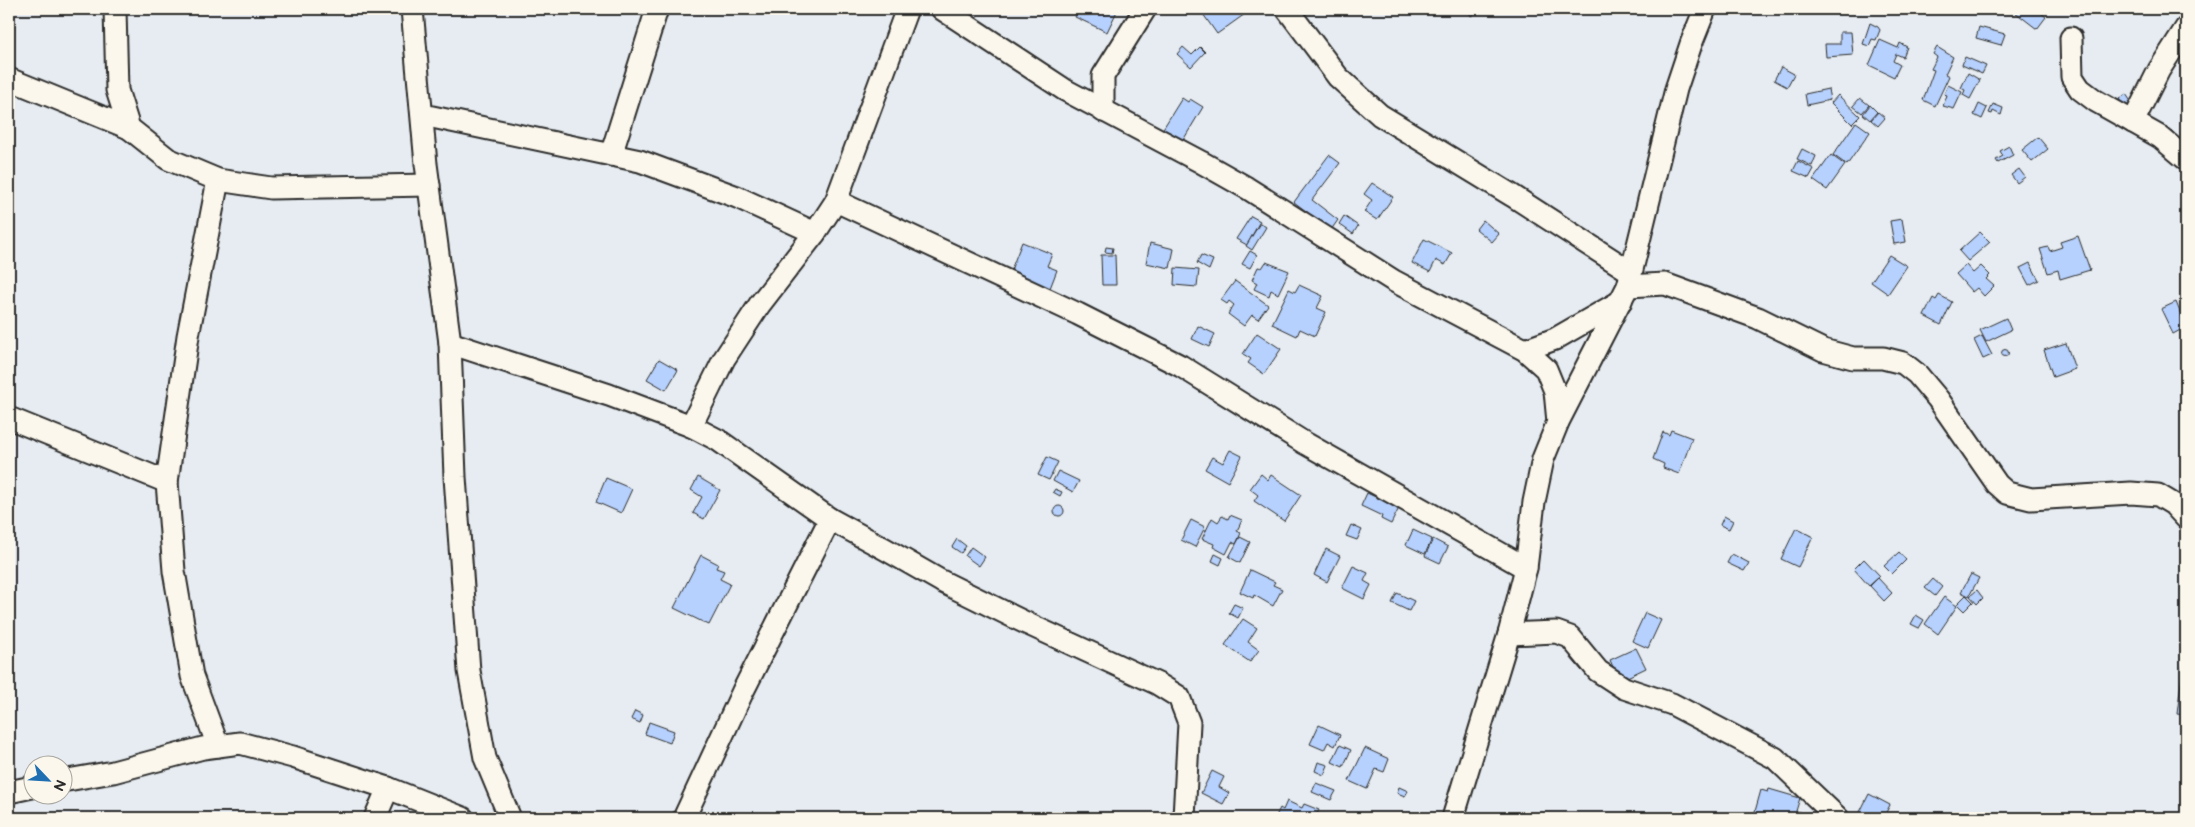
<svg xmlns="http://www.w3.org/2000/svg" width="2195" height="827" font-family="'Balsamiq Sans',sans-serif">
	<rect width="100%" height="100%" fill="#e6ecf1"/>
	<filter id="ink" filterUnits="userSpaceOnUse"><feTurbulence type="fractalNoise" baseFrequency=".02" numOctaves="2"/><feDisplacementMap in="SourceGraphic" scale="10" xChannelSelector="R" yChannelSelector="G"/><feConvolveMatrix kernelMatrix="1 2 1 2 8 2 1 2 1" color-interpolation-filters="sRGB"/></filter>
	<g filter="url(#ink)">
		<g fill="#b6d1fe" stroke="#2b2b2b">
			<polygon points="1079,9 1118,9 1107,32 1075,17"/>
			<polygon points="1210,9 1241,9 1245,14 1217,34 1203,14"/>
			<polygon points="1467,9 1482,9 1471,16"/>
			<polygon points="2011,9 2036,9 2046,17 2037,29"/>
			<polygon points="1870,23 1878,27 1880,30 1876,40 1872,39 1869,46 1863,44"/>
			<polygon points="1979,27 2005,34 2001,45 1976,38"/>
			<polygon points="1840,32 1851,32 1853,55 1826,57 1825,44 1840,44"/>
			<polygon points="1880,40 1898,48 1900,43 1907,47 1903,57 1896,54 1893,61 1900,65 1894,77 1869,65"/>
			<polygon points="1183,47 1192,55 1200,47 1205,52 1191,67 1177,54"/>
			<polygon points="1937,47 1953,57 1945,74 1949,76 1935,106 1923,100 1934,70 1931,69 1937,57 1933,54"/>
			<polygon points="1965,57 1986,66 1982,74 1962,65"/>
			<polygon points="1781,67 1794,74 1787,87 1774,80"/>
			<polygon points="1968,73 1980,80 1970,99 1963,95 1965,90 1961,88"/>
			<polygon points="1948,85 1962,92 1954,109 1943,106 1947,95 1944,94"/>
			<polygon points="1828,89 1830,100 1807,105 1805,94"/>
			<polygon points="2126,94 2136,109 2130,114 2119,99"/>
			<polygon points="1838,95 1860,116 1852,124 1831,103"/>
			<polygon points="1182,98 1188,102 1190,99 1203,107 1179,147 1159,135"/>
			<polygon points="1860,98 1869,105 1862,113 1853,106"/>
			<polygon points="1979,104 1987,108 1982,119 1974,115"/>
			<polygon points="1993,104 2003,108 2001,115 1993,111 1992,114 1989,113"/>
			<polygon points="1870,105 1877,112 1870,120 1863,114"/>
			<polygon points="1878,112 1885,118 1878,126 1871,120"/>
			<polygon points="1856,122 1870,132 1847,165 1833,155"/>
			<polygon points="2038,137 2048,149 2032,162 2022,150"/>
			<polygon points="2009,146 2013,155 1998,163 1996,160 2003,156 2000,151"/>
			<polygon points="1802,149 1816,156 1812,166 1797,159"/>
			<polygon points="1329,155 1340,163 1312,200 1338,220 1331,230 1294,202"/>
			<polygon points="1831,155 1845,165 1827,190 1813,180"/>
			<polygon points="1798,161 1814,169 1809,178 1793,171"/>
			<polygon points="2019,169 2025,177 2017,183 2011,175"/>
			<polygon points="1372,183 1393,197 1377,220 1364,212 1372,200 1364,194"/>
			<polygon points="1251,216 1260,221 1247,245 1236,239"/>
			<polygon points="1344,216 1358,226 1353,234 1339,224"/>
			<polygon points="1902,219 1906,242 1894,244 1890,221"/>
			<polygon points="1483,220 1499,234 1492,242 1476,229"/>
			<polygon points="1260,223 1266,227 1252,250 1246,246"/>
			<polygon points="1980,232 1990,242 1968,261 1959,251"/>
			<polygon points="2078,236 2090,270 2060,279 2058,270 2048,273 2040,249 2048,247 2050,251 2062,247 2060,242"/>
			<polygon points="1424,239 1452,253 1445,265 1436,260 1430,272 1412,263"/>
			<polygon points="1022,242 1052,254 1047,266 1057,270 1047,296 1007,280"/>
			<polygon points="1150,243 1174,249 1170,268 1146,263"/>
			<polygon points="1106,247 1113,248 1112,253 1105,252"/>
			<polygon points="1250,251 1257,255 1250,268 1242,264"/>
			<polygon points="1101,255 1115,255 1116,285 1102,285"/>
			<polygon points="1201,255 1213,260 1209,270 1197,263"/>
			<polygon points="1889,255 1907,266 1888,294 1871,282"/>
			<polygon points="1266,262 1289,271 1278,294 1271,290 1269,296 1254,289 1257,283 1252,280 1258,267 1262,268"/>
			<polygon points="2030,263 2039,280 2029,285 2020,268"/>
			<polygon points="1966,265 1973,273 1981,266 1990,275 1986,279 1994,286 1984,296 1977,288 1972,292 1956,274"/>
			<polygon points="1175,268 1199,270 1197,287 1174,285"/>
			<polygon points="1235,281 1268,305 1258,319 1252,315 1244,326 1228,314 1234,305 1229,301 1227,304 1221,300"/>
			<polygon points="1299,285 1323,296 1317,308 1326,312 1315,336 1300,329 1297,336 1272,324 1289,289 1295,292"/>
			<polygon points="1939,295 1952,302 1941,325 1924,316 1933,298 1936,300"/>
			<polygon points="2176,302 2186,327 2173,334 2161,309"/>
			<polygon points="2006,318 2011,330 1986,342 1980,330"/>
			<polygon points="1198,326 1215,334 1209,347 1192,339"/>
			<polygon points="1257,333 1281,349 1264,374 1248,363 1251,359 1243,354"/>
			<polygon points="1982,336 1992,355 1983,359 1974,340"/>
			<polygon points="2066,343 2075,369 2053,377 2044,350"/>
			<circle cx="2005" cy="353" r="3.5"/>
			<polygon points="659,359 678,370 666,390 647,379"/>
			<polygon points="1671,430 1692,438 1679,474 1663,468 1664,464 1653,459 1663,432 1669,435"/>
			<polygon points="1230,450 1242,456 1228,482 1205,469 1212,457 1223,463"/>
			<polygon points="1047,457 1058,462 1049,480 1038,475"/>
			<polygon points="1058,471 1079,481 1073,492 1053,481"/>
			<polygon points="1261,474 1268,480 1271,475 1301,495 1284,521 1254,501 1258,495 1250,489"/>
			<polygon points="698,477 720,490 704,519 693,513 702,497 691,490"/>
			<polygon points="606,478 632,489 621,513 596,502"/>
			<polygon points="1055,489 1062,492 1060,496 1053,492"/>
			<polygon points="1367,493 1399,508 1391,524 1381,519 1382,516 1361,506"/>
			<circle cx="1059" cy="511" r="5"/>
			<polygon points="1230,515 1242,520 1237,531 1241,533 1236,544 1232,542 1226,554 1213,547 1214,544 1202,539 1212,518 1218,522 1222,516 1228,519"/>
			<polygon points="1724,516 1733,521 1729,529 1720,525"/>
			<polygon points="1191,520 1205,527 1195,547 1181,540"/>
			<polygon points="1351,525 1362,530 1357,540 1346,536"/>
			<polygon points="1796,528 1813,537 1798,567 1781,559"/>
			<polygon points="1413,530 1432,539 1425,554 1406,545"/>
			<polygon points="1240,537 1250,542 1240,563 1229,557"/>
			<polygon points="957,539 966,546 961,553 952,547"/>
			<polygon points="1433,539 1448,547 1440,563 1425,556"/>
			<polygon points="971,547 985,557 979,566 965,556"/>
			<polygon points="1326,549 1340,556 1327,582 1314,575"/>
			<polygon points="1899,552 1906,560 1892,574 1884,566"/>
			<polygon points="1215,554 1223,558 1220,565 1212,561"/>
			<polygon points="1732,554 1749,563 1744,571 1727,563"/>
			<polygon points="701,555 718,564 716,568 724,571 720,579 730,584 709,625 674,608"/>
			<polygon points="1864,559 1880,576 1869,586 1854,569"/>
			<polygon points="1353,566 1368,573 1364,581 1371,585 1364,599 1342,588"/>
			<polygon points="1250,570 1275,582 1273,585 1282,589 1273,606 1254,595 1253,598 1240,592"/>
			<polygon points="1971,574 1979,578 1969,596 1961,592"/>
			<polygon points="1878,578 1892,593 1884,601 1870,586"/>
			<polygon points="1933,579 1942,587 1935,596 1925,588"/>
			<polygon points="1977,590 1983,598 1977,604 1970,596"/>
			<polygon points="1397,593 1414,601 1409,611 1392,603"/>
			<polygon points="1966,595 1973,602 1964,611 1957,604"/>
			<polygon points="1944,597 1957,606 1938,634 1925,624"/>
			<polygon points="1234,604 1243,608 1238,618 1229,613"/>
			<polygon points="1645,613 1661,620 1648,648 1632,641"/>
			<polygon points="1916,615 1924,620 1919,628 1911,624"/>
			<polygon points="1243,619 1257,628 1248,642 1259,650 1250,662 1225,645"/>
			<polygon points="1636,648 1646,668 1619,681 1610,660"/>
			<polygon points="1577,651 1589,665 1582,671 1570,657"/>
			<polygon points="2184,659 2186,659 2186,715 2177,714"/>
			<polygon points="635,711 643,715 640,723 631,719"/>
			<polygon points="649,722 674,731 670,743 645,734"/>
			<polygon points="1319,725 1340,735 1335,746 1328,742 1324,750 1310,744"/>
			<polygon points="1340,745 1351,750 1343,767 1332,762"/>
			<polygon points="1365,748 1389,759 1384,772 1376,769 1367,789 1349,781"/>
			<polygon points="1318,762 1328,765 1324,775 1315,771"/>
			<polygon points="1212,771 1224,777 1219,787 1229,793 1223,804 1201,793"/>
			<polygon points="1316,783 1336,791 1331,800 1312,792"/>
			<polygon points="1399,787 1408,791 1405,796 1397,793"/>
			<polygon points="1769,789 1800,798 1796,811 1800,812 1799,818 1765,818 1754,815 1761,790 1768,792"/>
			<polygon points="1869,794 1890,805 1883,818 1857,818"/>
			<polygon points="1287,801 1302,808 1304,804 1319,810 1315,818 1275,818 1280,808 1283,810"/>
		</g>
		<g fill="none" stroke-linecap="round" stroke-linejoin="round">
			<defs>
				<g id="street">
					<polyline points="115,9 117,90 129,128 168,159 218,180 271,188 429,185"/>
					<polyline points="412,9 426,164 450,343 455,477 469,671 485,758 510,818"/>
					<polyline points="942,9 1065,90 1201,162 1247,188 1394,281 1525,350 1546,369 1555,391 1558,422"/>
					<polyline points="1287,9 1338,77 1380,115 1513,196 1631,272"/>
					<polyline points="2071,38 2072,77 2080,89 2096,101 2160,137 2186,159"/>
					<polyline points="9,79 129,128"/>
					<polyline points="1103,111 1103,76 1145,9"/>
					<polyline points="423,115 640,161 737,197 815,233"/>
					<polyline points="2133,122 2159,70 2186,28"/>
					<polyline points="611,155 657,9"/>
					<polyline points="836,201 1078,314 1181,366 1303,442 1526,568"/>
					<polyline points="1628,286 1665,284 1758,318 1823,350 1853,358 1883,358 1903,363 1917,374 1938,399 1997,484 2007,493 2031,499 2131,493 2158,495 2173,504 2186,518"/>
					<polyline points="450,343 609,395 691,426 718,440 830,519 885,549 941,581 1028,624 1158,684 1179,697 1189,723 1184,818"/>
					<polyline points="1525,350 1555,339 1621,301"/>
					<polyline points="9,418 167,482"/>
					<polyline points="691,426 724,359 760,304 815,233 836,201 907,9"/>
					<polyline points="1509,634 1556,632 1570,637 1598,671 1624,688 1672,704 1775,758 1838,818"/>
					<polyline points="218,746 192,676 174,571 167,482 188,336 218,180"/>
					<polyline points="62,781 113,772 203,748 240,743 293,757 388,788 463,818"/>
					<polyline points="9,792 32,787"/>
					<polyline points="375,818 388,788"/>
					<polyline points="684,818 743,691 830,519"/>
					<polyline points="1453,818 1509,634 1526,568 1534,502 1543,459 1558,422 1628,286 1676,89 1691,44 1705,9"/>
				</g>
			</defs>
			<use href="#street" stroke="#2b2b2b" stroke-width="25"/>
			<use href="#street" stroke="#fbf7ec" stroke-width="21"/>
		</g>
	</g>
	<rect width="2195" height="827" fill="none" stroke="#fbf7ec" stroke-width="30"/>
	<rect x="15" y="15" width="2165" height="797" fill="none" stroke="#2b2b2b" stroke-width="2" filter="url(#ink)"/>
	<g transform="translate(48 780) rotate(115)"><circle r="24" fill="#fbf7ec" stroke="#a8a59f"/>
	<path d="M0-4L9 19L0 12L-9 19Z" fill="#1f6fb2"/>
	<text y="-8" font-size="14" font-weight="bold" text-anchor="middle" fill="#2b2b2b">N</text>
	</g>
</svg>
